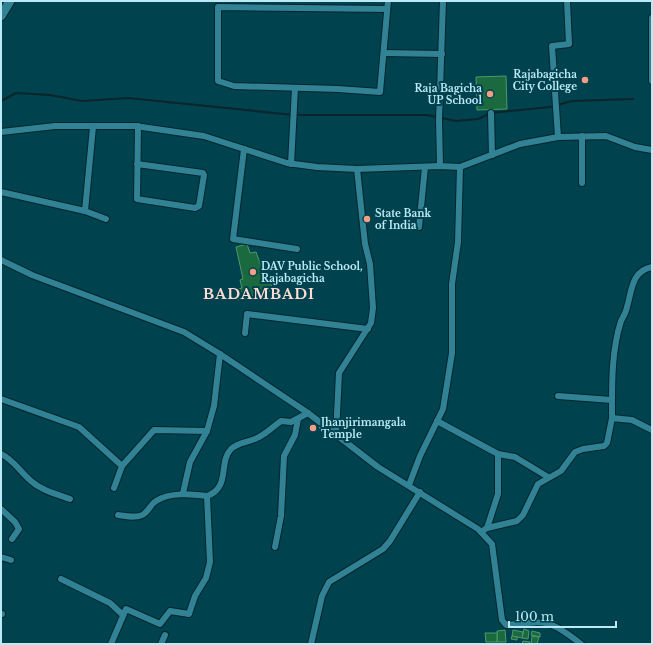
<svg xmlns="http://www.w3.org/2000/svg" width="653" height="645" font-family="'Libre Baskerville',serif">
	<rect width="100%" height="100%" fill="#00424e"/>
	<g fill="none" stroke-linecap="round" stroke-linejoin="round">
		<polyline stroke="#0b252b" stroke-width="2" points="1,101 16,93 50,95 82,101 128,98 294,115 427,115 456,121 478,119 491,113 550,107 572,101 633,99"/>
	</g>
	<g fill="#1b6a3f" stroke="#4f996b">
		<polygon points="506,76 507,109 477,110 476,77"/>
		<polygon points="247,244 250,253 256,252 267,282 270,281 273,290 238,300 235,290 242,288 240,280 243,279 236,247"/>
		<polygon points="524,629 529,631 528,639 522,638"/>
		<polygon points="505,630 506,642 497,642 497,631"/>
		<polygon points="513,630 523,632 522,638 512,636"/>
		<polygon points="532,631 540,633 540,637 531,635"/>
		<polygon points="485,633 497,633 497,642 486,642"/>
		<polygon points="512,636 517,637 517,640 511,639"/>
		<polygon points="532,636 539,637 537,644 531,644"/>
		<polygon points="523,641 530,642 530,644 522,644"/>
	</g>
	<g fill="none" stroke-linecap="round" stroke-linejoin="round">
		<defs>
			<g id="street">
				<polyline points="387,9 218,7 218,81 234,86 338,89 380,92 388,1"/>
				<polyline points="652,18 652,81"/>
				<polyline points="384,53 442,54"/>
				<polyline points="491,113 492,155"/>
				<polyline points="1,132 55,126 135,126 204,136 287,163 317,167 357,169 440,166 460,167 520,144 558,137 606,136 635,147 652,150"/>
				<polyline points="558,137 552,46 569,44 567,1"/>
				<polyline points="244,149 233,239 297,249"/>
				<polyline points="137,164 203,173 204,175 199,206 195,208 137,199 138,126"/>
				<polyline points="291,164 295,88"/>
				<polyline points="440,166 439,120 443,1"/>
				<polyline points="582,183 582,136"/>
				<polyline points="1,192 85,211 106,219"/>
				<polyline points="85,211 93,127"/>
				<polyline points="419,227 425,167"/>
				<path d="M 1,260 L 32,275 L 184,332 L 220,354 L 308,413 L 378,467 L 478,529 L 492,544 L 502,620 L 506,625 C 546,621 548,618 581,644"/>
				<polyline points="245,333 247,314 368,329"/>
				<polyline points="558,396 612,400"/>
				<polyline points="1,399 79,427 122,466 114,488"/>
				<path d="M 612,418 C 612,387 611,352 621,321 C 623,317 626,313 627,307 C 632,291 631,271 652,267"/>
				<polyline points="437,421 498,454 515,457 548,477"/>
				<polyline points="336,435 339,373 371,323 373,308 370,264 365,244 357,169"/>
				<path d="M 1,454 C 14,460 20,472 31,481 C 42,491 57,494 70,499"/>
				<polyline points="122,466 154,430 207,431"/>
				<polyline points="409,485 420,456 443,409 452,353 452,284 458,242 460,167"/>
				<polyline points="183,493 190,462 207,431 214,406 220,354"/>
				<polyline points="1,509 15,522 19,529 12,539"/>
				<path d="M 118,515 C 126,516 139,519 145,513 C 149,510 151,504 156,501 C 170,492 191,494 207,496"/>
				<polyline points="487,528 498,494 498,454"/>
				<polyline points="481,532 487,528 517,521 523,515 538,484 561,471 575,452 583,449 604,446 607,443 612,418 632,420 652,430"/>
				<polyline points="275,547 281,516 284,456 295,435 298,419"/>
				<polyline points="1,557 11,560"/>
				<polyline points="61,579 110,603 123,615"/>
				<polyline points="1,614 2,614"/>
				<path d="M 111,644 L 126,609 L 160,624 L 170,611 L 189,614 L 195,596 L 206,578 L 210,562 L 207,496 C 231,487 218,463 231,449 C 238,442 251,442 259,437 C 267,433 274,426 281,421 L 291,422 L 308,413"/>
				<polyline points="161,644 165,635"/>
				<polyline points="311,644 322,596 329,582 383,549 390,541 420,492"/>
			</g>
			<polyline id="secondary" points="1,16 10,1"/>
		</defs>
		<use href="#street" stroke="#03262d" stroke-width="8"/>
		<use href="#secondary" stroke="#03262d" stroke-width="11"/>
		<use href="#street" stroke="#308294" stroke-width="6"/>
		<use href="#secondary" stroke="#308294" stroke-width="9"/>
	</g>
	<g fill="#f49e88" stroke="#00424e" stroke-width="1.5">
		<circle cx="585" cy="80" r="4"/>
		<circle cx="490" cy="94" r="4"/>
		<circle cx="367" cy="219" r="4"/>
		<circle cx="253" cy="272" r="4"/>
		<circle cx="313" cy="428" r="4"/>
	</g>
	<g text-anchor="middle" stroke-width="4" stroke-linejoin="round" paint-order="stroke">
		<g font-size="10" font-weight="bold" fill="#bbeaf6" stroke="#00424e" text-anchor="start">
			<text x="577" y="78" text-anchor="end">Rajabagicha<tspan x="577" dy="12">City College</tspan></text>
			<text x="482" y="92" text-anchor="end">Raja Bagicha<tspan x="482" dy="12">UP School</tspan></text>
			<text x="375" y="217">State Bank<tspan x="375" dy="12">of India</tspan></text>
			<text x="261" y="270">DAV Public School,<tspan x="261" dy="12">Rajabagicha</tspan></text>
			<text x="321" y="426">Jhanjirimangala<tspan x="321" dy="12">Temple</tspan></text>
		</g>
		<g font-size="14" font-weight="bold" letter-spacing="1" fill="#fedcd3" stroke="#00424e">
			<text x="259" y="299">BADAMBADI</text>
		</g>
	</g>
	<rect width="653" height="645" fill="none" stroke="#bbeaf6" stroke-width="4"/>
	<path d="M509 621v6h107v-6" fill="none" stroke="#bbeaf6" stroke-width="2"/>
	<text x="515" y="621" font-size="12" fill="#bbeaf6" stroke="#00424e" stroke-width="3" paint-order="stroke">100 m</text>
</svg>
